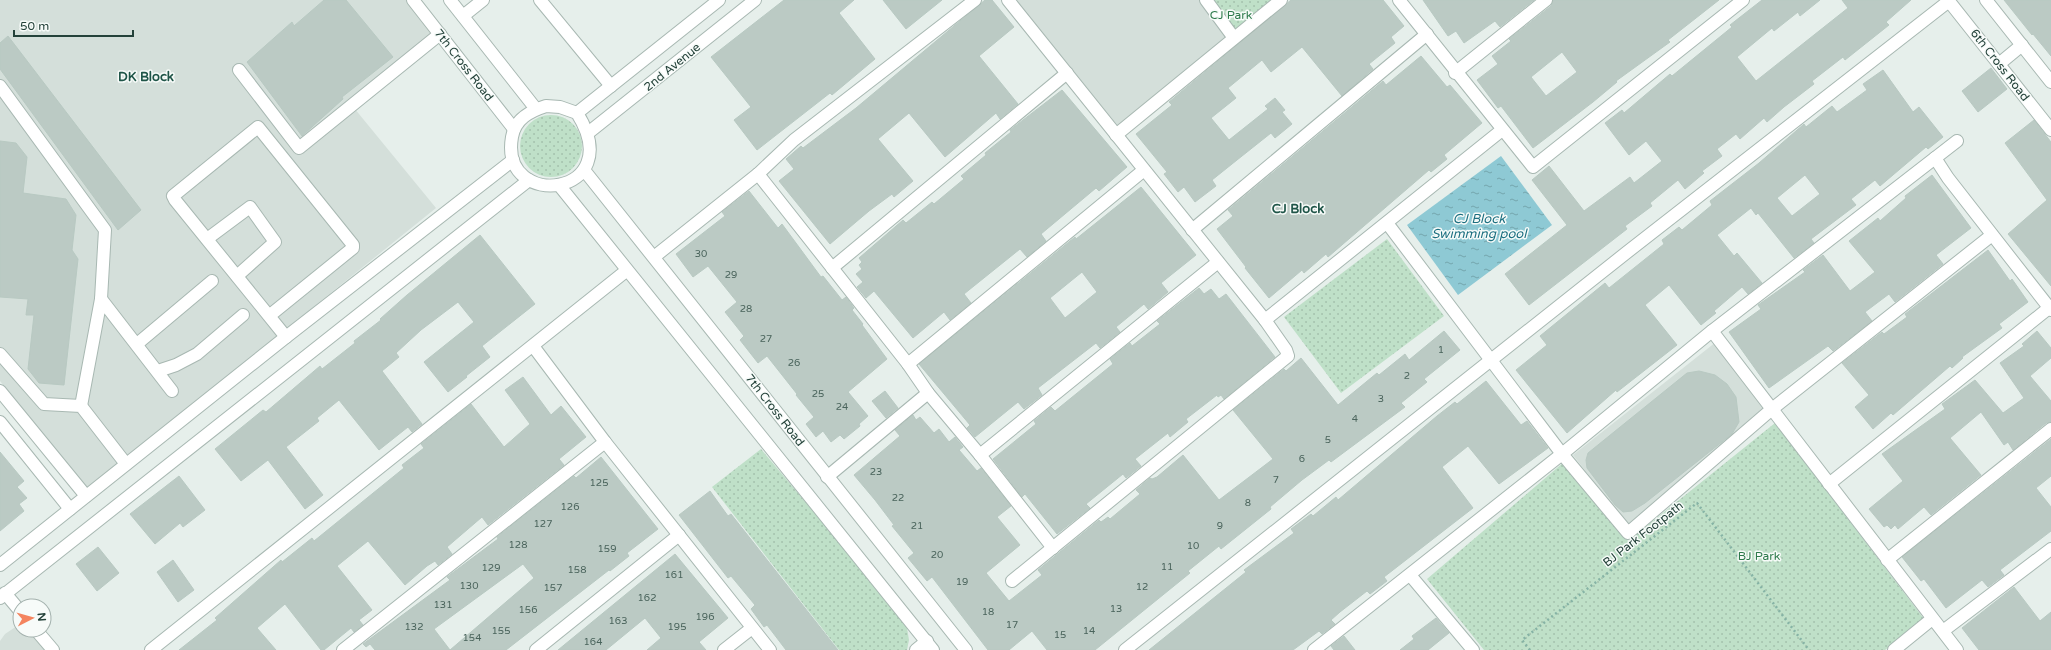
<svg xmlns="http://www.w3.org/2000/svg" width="2051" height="650" font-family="'Varela Round',sans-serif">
	<defs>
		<pattern id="grass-dots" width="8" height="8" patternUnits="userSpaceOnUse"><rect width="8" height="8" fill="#bfe0c8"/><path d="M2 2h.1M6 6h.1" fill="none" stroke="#a4c1ad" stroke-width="1.8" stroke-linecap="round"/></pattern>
		<pattern id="water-ripples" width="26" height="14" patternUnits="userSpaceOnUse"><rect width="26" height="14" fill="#8ec9d4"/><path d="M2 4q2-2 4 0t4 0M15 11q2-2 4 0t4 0" fill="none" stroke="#74a5ad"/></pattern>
	</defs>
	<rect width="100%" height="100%" fill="#e6efeb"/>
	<g fill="#d4dfda">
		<polygon points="0,0 407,0 434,34 350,103 436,208 88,489 0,381"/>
		<polygon points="1016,0 1202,0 1229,35 1119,127"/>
		<polygon points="1716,342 1766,412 1629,527 1573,455"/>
		<polygon points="20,624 20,630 38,630 57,650 0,650 0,641 5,634"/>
	</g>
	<g fill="url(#grass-dots)">
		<polygon points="1202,0 1273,0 1229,35"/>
		<circle cx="551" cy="146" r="31"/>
		<polygon points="1387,239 1444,316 1341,393 1284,317"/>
		<polygon points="1775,423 1924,619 1885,650 1484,650 1427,579 1564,462 1628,541"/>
		<polygon points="761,449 906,622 909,640 907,650 839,650 712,487"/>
	</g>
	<polygon fill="url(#water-ripples)" points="1501,156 1552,225 1458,295 1407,225"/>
	<g fill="#bbcac4" stroke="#b8c9c2" fill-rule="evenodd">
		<polygon points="324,0 346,0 393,57 342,97 343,99 302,136 247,62 292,22 294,26"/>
		<polygon points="784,0 854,0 839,13 875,59 832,95 830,93 757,150 734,120 751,107 711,57"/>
		<polygon points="883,0 942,0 906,29"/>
		<polygon points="985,0 992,0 1014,27 979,56 1018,104 1000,119 996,113 945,157 909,113 878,139 913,181 894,197 892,194 869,211 830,244 779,181 794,169 786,159 801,146 803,148 856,108"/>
		<polygon points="1291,0 1383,0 1404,26 1391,37 1395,43 1369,64 1373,69 1342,96 1302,47 1271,72 1262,60 1228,88 1236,98 1211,118 1229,140 1268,109 1265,106 1275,98 1285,110 1282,112 1292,124 1275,138 1271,133 1237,160 1212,180 1216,186 1195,202 1184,187 1178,192 1164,174 1167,172 1136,134 1172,105 1169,102"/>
		<polygon points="1423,0 1534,0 1500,27 1495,21 1464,43 1456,31 1448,36"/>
		<path d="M 1553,0 L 1719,0 L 1668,40 L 1670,42 L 1616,81 L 1617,82 L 1593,102 L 1533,148 L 1501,106 L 1498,108 L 1477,80 L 1498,64 L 1492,56 L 1511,41 L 1509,39 L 1551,6 ZM 1562,52 L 1577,72 L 1546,96 L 1531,77 Z"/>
		<polygon points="1762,0 1820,0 1800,16 1798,12 1774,31 1772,28 1737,57 1756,81 1848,8 1842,0 1911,0 1886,22 1889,25 1845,60 1843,57 1812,81 1814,84 1784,107 1767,122 1764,118 1740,139 1736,134 1717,149 1722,156 1702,171 1704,173 1685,189 1678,180 1650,203 1652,206 1625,226 1627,229 1529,305 1505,274 1567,225 1532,180 1549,166 1584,211 1630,177 1634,183 1662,161 1646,141 1629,155 1605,123 1622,110 1624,113 1670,74 1672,76 1732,27 1730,25"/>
		<polygon points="2004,0 2051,0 2051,56 2033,34 2032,35"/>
		<polygon points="8,36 141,210 118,230 0,69 0,43"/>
		<polygon points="1421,56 1447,87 1450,85 1482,123 1444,155 1447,159 1431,172 1429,170 1328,257 1326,254 1304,273 1302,270 1269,298 1245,268 1246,267 1217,229 1233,216 1228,210 1383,81 1386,85"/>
		<polygon points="1991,68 2007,89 1978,112 1962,91"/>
		<path d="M 1883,70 L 1913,112 L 1919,107 L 1943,137 L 1928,149 L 1926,147 L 1880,186 L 1875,180 L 1851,199 L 1856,205 L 1811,239 L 1814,243 L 1794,258 L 1758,213 L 1756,215 L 1751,208 L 1717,235 L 1734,256 L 1737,253 L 1762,283 L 1748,294 L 1742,287 L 1714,311 L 1716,313 L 1701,325 L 1669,285 L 1645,305 L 1677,345 L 1617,392 L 1616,390 L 1567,433 L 1516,370 L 1547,345 L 1540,336 L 1605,283 L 1609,288 L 1664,244 L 1662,240 L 1679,227 L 1682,230 L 1712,205 L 1710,201 L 1759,163 L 1804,124 L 1806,127 L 1832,106 L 1837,112 L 1867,90 L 1863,84 ZM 1805,175 L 1820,194 L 1792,216 L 1777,198 Z"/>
		<polygon points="1062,90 1127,167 1099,191 1096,188 1041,234 1046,241 1027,257 1020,249 964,294 971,303 950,320 944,312 913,338 874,291 866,298 857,287 863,282 856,274 862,269 859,265 862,262 859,258 903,220 906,223 932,202 934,204 964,179 961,176 986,155 985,153 1011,132 1010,130"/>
		<polygon points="2034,120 2051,142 2051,286 2008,234 2047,200 2005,143"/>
		<polygon points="0,141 16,143 27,157 23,193 66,199 76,215 72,250 78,259 64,385 39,383 28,369 34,315 26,315 28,299 0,297"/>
		<polygon points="1932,175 1971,228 1936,255 1943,264 1895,302 1889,294 1865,312 1872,321 1833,351 1828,346 1769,388 1729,332 1761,309 1758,305 1805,272 1803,270 1823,255 1850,291 1875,272 1849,241 1878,218 1880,221 1906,198 1905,196"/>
		<path d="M 1141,187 L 1196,255 L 1161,283 L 1168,292 L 1148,309 L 1144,304 L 1116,327 L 1120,332 L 1100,348 L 1096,343 L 1038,388 L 1042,395 L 1024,409 L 1018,402 L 975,437 L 967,428 L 970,425 L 919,364 L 1075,237 L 1076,239 ZM 1082,272 L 1097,292 L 1065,318 L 1050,298 Z"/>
		<polygon points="749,191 778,228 782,224 821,277 823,276 842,300 846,297 854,308 852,310 863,324 862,325 887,359 848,392 868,416 859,424 860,426 844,439 840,435 831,442 823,431 816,437 806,424 814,417 796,395 797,394 767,356 758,363 740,340 744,336 725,312 737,302 708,266 693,277 676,254 725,216 722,212"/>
		<polygon points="480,235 535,304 482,346 490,357 466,376 467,377 448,392 424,362 474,322 458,302 421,330 396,353 399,357 382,371 422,424 412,432 408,427 379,450 339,400 317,418 319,421 286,447 323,495 305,509 268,460 241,481 215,449 263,410 266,412 320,366 322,369 355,343 354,341 381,320 380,319 407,295"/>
		<polygon points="1988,250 2010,281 2012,279 2028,302 1999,324 2002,328 1962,357 1963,358 1952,368 1950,366 1893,415 1891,413 1873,429 1855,407 1869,395 1842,363 1882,332 1884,334 1907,317 1905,314"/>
		<polygon points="1199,288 1204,294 1211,289 1219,299 1226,294 1275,357 1224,399 1221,395 1218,397 1217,395 1186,419 1188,422 1170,437 1168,433 1135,459 1141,466 1126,478 1123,474 1086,504 1090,508 1057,534 1025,494 1022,497 993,459 1036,424 1034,421 1051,407 1055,411 1113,364 1110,359 1130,343 1132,346 1160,324 1157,321"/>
		<polygon points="1444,331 1460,350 1424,379 1427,382 1401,403 1405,407 1331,462 1329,460 1302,480 1270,507 1271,509 1221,549 1219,546 1188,571 1190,573 1095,650 1047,650 1032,631 1009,650 988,650 932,577 927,581 908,558 914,553 892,526 894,525 875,500 854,475 900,436 895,430 913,415 916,420 920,417 934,433 939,429 949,442 955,437 963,447 959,450 977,471 981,468 1011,506 997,517 1020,545 986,573 1009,601 1042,575 1038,570 1099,520 1101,522 1108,517 1110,519 1140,494 1136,490 1150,478 1152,479 1157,477 1183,455 1219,500 1273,459 1233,410 1284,369 1286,371 1301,358 1338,405 1377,373 1379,375 1405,354 1409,360"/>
		<polygon points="2037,331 2051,348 2051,358 2030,376 2051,401 2051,422 2046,423 2013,450 2008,442 2004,445 1981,412 1950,438 1981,475 1931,515 1924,507 1898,529 1895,525 1891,529 1887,525 1884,527 1869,509 1903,481 1882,454 1945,409 1942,404 1975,380 2003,413 2024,398 2000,363 2024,346 2022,344"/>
		<polygon points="1699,371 1715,375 1727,384 1736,397 1739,422 1732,434 1645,503 1632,511 1623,512 1615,505 1587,468 1586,460 1588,453 1687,373"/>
		<polygon points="523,377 551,415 561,406 586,437 559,459 564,465 488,525 482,517 447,547 452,554 438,565 435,561 427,566 405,585 368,541 337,566 372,610 359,620 363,625 354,632 351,628 324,650 321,650 285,604 257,628 276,650 179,650 217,620 215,618 281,560 282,562 312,538 314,541 404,468 402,465 424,448 421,444 471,404 504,447 530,424 505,390"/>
		<polygon points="1486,381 1521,425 1527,421 1548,448 1499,484 1468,446 1442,467 1473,508 1384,577 1387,581 1370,594 1367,591 1340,612 1331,620 1335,624 1322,634 1319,631 1293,650 1149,650 1246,572 1244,570 1294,533 1291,529 1311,514 1313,516 1336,497 1338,500 1437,416 1455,402 1457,404"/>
		<polygon points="885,391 898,408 886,418 872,401"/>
		<polygon points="2051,439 2051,476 2036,488 2051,507 2051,531 2000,570 2004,575 1988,587 1982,580 1946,608 1924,579 1921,581 1902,557"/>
		<polygon points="0,452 24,481 17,487 27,498 19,504 24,511 0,531"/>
		<path d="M 601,457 L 658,529 L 627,553 L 629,556 L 610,571 L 609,570 L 506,650 L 375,650 L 370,644 L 366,647 L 363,644 L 450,580 L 447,577 L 498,539 L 497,537 L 574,476 L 576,478 ZM 523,564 L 534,578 L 450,650 L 434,629 Z"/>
		<polygon points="179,476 205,510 183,527 180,523 155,544 130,514"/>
		<polygon points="710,491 728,516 731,514 838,650 786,650 767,625 764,627 751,609 755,605 731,576 728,578 679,515"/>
		<polygon points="98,547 119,573 97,591 76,564"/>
		<polygon points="675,554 728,618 699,642 706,650 647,650 661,638 645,618 606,650 558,650"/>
		<polygon points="173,560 194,590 178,602 157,572"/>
		<polygon points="2014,587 2040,621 2051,612 2051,650 1979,650 1962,628"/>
		<polygon points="1436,618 1449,633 1428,650 1400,650 1414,639 1412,636"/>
		<polygon points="1344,636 1355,650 1334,650 1331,646"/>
	</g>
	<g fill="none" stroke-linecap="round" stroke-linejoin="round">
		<defs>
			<g id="minor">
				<polyline points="413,0 514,129"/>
				<polyline points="450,0 536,109"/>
				<polyline points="540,0 611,86"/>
				<polyline points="1008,0 1265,320 1286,350 1288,356 1012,581"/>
				<polyline points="1206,0 1234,38"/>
				<polyline points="1399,0 1533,167 1743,0"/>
				<polyline points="1948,0 2051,130"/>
				<polyline points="1986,0 2051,82"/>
				<polyline points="463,16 483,0"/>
				<polyline points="1999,64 2022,45"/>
				<polyline points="239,70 299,148 440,34"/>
				<polyline points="1455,73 1546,0"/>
				<polyline points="0,86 105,230 101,299"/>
				<path d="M 546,106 L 560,107 L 577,113 C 630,197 499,212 512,137 C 515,119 530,111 546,106 Z"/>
				<polyline points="577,113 719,0"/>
				<polyline points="588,133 755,0"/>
				<polyline points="1116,135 1281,0"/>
				<polyline points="1935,158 1948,178 2051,310"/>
				<polyline points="584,170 966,650"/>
				<polyline points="758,174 908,364 928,393 980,455 1053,548"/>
				<polyline points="559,185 933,650"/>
				<polyline points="1387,223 1562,454 1628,533 1772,409 1992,235"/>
				<polyline points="1192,230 1427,34"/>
				<polyline points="207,239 250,207 275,242 237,276"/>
				<polyline points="654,257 758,174 794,140 975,0"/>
				<polyline points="832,268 1067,73"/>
				<polyline points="269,316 353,248 353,245 258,127 173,196 175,200 286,337"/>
				<polyline points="1265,320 1502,130"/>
				<polyline points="1712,331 1957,650"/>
				<polyline points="137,344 212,281"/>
				<polyline points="533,346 605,442 770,650"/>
				<polyline points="0,354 44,404 81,406 126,464"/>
				<polyline points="908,364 1144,170"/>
				<polyline points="158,371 176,365 197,354 243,315"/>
				<polyline points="0,391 86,496"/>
				<polyline points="81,406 101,299 172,391"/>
				<polyline points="0,422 70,509"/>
				<polyline points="980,455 1218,262"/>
				<polyline points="827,477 928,393"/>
				<polyline points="1829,484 2049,308"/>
				<polyline points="1887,560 2051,429"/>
				<polyline points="0,565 286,337 513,160"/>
				<polyline points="1410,575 1473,650"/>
				<polyline points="5,593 20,611"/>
				<polyline points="0,598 529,180"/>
				<polyline points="36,630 53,650"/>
				<polyline points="1943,631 2051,549"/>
				<polyline points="151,650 626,271"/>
				<polyline points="343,650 605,442"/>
				<polyline points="536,650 679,535"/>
				<polyline points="724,650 752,628"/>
				<polyline points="916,650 927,641"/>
				<polyline points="1125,650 1626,253 1949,1"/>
				<polyline points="1314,650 1562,454 1712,331 1957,141"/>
				<polyline points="1894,650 1932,619"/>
			</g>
		</defs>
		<use href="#minor" stroke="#a8b8b2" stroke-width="14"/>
		<polyline stroke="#86b3a5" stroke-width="2.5" stroke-dasharray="2 3" stroke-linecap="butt" points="1530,650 1522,640 1697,503 1809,650"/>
		<use href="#minor" stroke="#fff" stroke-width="12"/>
	</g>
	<g text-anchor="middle" stroke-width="3" stroke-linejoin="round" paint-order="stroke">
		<g font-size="10" fill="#4a645c">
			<text x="701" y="257">30</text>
			<text x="731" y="278">29</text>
			<text x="746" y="312">28</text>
			<text x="766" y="342">27</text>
			<text x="1441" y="353">1</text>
			<text x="794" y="366">26</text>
			<text x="1407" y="379">2</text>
			<text x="818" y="397">25</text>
			<text x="1381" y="402">3</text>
			<text x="842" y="410">24</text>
			<text x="1355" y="422">4</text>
			<text x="1328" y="443">5</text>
			<text x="1302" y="462">6</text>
			<text x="876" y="475">23</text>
			<text x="1276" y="483">7</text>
			<text x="599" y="486">125</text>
			<text x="898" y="501">22</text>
			<text x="1248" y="506">8</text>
			<text x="570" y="510">126</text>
			<text x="543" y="527">127</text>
			<text x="917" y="529">21</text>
			<text x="1220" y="529">9</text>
			<text x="518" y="548">128</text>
			<text x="1193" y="549">10</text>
			<text x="607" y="552">159</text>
			<text x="937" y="558">20</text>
			<text x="1167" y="570">11</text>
			<text x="491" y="571">129</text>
			<text x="577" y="573">158</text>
			<text x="674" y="578">161</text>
			<text x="962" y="585">19</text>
			<text x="469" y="589">130</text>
			<text x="1142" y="590">12</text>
			<text x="553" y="591">157</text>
			<text x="647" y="601">162</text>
			<text x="443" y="608">131</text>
			<text x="1116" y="612">13</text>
			<text x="528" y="613">156</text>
			<text x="988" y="615">18</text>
			<text x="705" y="620">196</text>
			<text x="618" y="624">163</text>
			<text x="1012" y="628">17</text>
			<text x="414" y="630">132</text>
			<text x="677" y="630">195</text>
			<text x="501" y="634">155</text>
			<text x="1089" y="634">14</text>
			<text x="1060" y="638">15</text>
			<text x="472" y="641">154</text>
			<text x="593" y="645">164</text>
		</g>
		<g font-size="12" fill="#2d7a4b" stroke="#f7fbf9">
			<text x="1231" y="19">CJ Park</text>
			<text x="1759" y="560">BJ Park</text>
		</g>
		<g font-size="12" fill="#24423a" stroke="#f7fbf9">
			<text transform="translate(464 65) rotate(52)" y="4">7th Cross Road</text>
			<text transform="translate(2000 65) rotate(52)" y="4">6th Cross Road</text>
			<text transform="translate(672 67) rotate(-39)" y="4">2nd Avenue</text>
			<text transform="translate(775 410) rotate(52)" y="4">7th Cross Road</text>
			<text transform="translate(1643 534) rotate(-38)" y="4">BJ Park Footpath</text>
		</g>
		<g font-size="13" font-weight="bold" fill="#1f5548" stroke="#f7fbf9">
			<text x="146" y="81">DK Block</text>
			<text x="1298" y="213">CJ Block</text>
		</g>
		<g font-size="13" font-style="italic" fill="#1c6f80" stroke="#f7fbf9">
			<text x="1479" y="223">CJ Block<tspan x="1479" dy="15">Swimming pool</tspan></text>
		</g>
	</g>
	<g transform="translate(32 618) rotate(84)"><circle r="19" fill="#f7fbf9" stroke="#a3b1ad"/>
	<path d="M0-3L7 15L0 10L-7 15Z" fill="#f4845f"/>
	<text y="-6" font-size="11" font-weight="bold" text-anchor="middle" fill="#24423a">N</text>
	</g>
	<path d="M14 30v6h119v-6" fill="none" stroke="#24423a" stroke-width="2"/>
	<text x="20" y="30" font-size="12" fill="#24423a" stroke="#f7fbf9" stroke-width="3" paint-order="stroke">50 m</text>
</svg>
